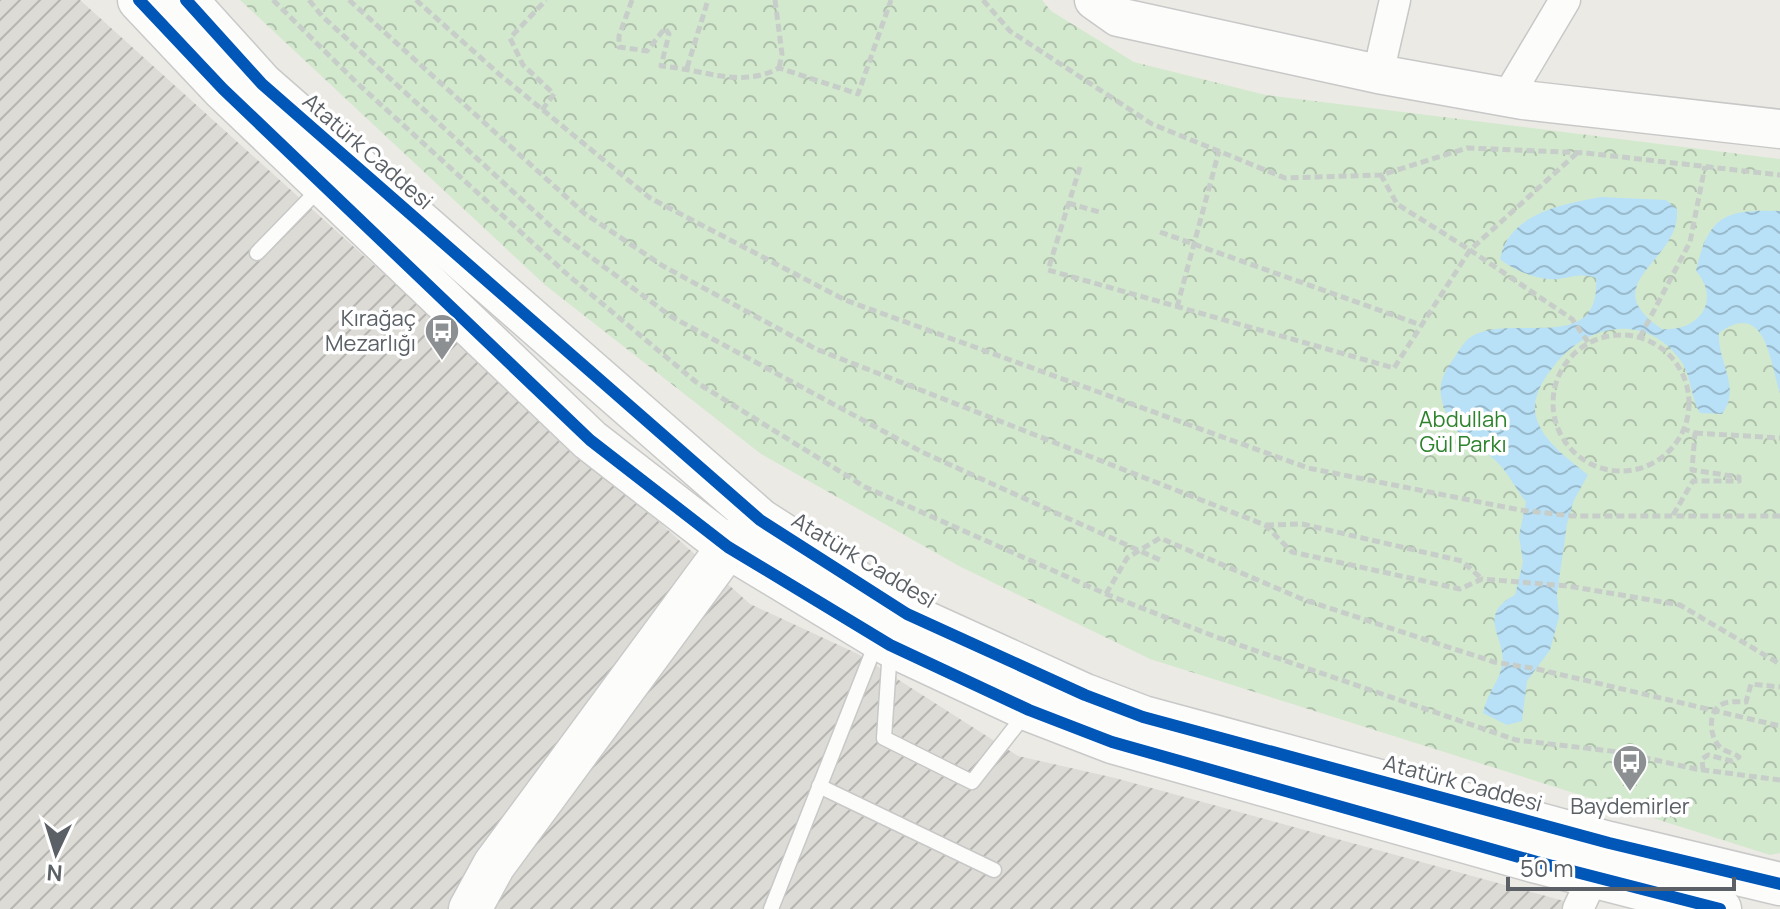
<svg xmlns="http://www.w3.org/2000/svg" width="1780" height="909" font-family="Manrope,sans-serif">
	<defs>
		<pattern id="industrial-furrows" width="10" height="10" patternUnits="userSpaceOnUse" patternTransform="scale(2)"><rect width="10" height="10" fill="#dddbd6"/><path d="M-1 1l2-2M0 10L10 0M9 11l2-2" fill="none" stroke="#b6b5b1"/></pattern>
		<pattern id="forest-crowns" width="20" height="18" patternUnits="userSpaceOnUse" patternTransform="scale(2)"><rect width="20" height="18" fill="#d3e9ce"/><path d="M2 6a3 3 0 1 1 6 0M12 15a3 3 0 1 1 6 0" fill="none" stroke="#aec0ab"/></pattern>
		<pattern id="water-waves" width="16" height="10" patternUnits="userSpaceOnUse" patternTransform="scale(2)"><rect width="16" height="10" fill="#b8e1f7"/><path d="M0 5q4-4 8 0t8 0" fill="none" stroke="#99bacc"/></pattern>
	</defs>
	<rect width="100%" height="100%" fill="#eceae5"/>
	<polygon fill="url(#industrial-furrows)" points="0,0 80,0 750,604 858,654 1018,756 1115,778 1593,909 0,909"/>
	<polygon fill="url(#forest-crowns)" points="240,0 1042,0 1051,11 1134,62 1266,95 1780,159 1780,853 1770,855 1150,659 959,566 761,454 545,285"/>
	<path fill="url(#water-waves)" d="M 1601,197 L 1666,200 L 1677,209 C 1682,262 1592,282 1662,329 C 1698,332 1722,301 1696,271 C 1708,215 1726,209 1780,211 L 1780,393 C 1770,363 1766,298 1719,333 C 1717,362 1742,387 1722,414 L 1700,413 C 1690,396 1692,374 1678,357 C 1643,312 1585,325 1554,366 C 1544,378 1534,394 1535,410 C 1537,438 1569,459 1588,475 L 1574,500 L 1567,524 L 1557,594 L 1559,617 L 1550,650 L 1527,681 L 1522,721 L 1507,725 L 1483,713 C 1487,693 1498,684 1502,666 C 1508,640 1474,616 1515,595 L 1523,562 L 1519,536 L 1526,502 C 1516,489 1508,473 1497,462 C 1483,447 1461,441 1451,422 C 1438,399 1436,382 1452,361 C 1460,350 1464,339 1476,334 C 1518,315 1601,354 1596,278 C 1577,271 1565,281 1547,279 C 1531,277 1512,269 1500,259 C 1509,213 1563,204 1601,197 Z"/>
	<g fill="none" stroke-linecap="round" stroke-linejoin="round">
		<defs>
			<g id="service">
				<polyline points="257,253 322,186"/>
				<polyline points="890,649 884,738 972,782 1026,713"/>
				<polyline points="819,786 994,870"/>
				<polyline points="771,909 877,641"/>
			</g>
			<g id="minor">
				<polyline points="1378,74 1395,0"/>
				<polyline points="1508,96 1565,0"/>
				<polyline points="1578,909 1601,860"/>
			</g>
			<polyline id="tertiary" points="1094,0 1118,17 1378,74 1523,100 1780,129"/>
			<g id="secondary">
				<polyline points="139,0 223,89 590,440 728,547 890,645 1029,710 1112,742 1537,862 1720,909"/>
				<polyline points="186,0 262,84 760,520 907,614 1085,695 1143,717 1609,843 1780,884"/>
				<polyline points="470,909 494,865 728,547 750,529"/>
			</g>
		</defs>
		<use href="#service" stroke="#c8c8c8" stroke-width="17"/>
		<use href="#minor" stroke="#c8c8c8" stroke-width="33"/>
		<use href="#tertiary" stroke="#c8c8c8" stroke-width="41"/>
		<use href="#secondary" stroke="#c9c9c9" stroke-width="45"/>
		<g stroke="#c7cec9" stroke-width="5" stroke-dasharray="8 4" stroke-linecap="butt">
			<polyline points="273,0 356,82 568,275 696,382 865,487 1106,594 1216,637 1516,740 1619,752 1696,769 1780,780"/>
			<polyline points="309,0 322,16 557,232 672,317 922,452 1160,560"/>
			<polyline points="349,0 584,213 663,266 816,349 1265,525 1292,552 1460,589 1482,579 1568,586 1680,605 1780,664"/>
			<polyline points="416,0 499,74 650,198 845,300 1308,468 1520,510 1572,516 1780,516"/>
			<path d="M 632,0 L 619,36 L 619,47 L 647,51 L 665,28 L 669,34 L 661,66 C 703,69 740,89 779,68 L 858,94 L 891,0"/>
			<polyline points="775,0 782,54 779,68"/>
			<polyline points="983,0 1010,31 1152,124 1285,178 1381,175 1467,148 1586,153 1780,175"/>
			<polyline points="687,68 708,0"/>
			<polyline points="542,110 554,94 523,65 510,38 546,0"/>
			<polyline points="1577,153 1470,250 1572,319 1588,342"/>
			<polyline points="1080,167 1048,270 1394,368 1470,250 1397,204 1381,175"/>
			<polyline points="1068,203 1099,212"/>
			<polyline points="1160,232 1421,325"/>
			<polyline points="1177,307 1219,151"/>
			<circle cx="1621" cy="403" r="68"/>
			<polyline points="1640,337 1690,242 1705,166"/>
			<polyline points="1695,433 1780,438"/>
			<polyline points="1673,515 1693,481 1739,481 1739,477 1692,470 1695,433 1684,429"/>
			<polyline points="1266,525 1302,524 1462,561 1482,579"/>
			<polyline points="1106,594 1127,558 1160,538 1302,599 1494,662 1537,669 1780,726"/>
			<path d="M 1703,770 L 1702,759 L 1708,755 L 1732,761 L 1739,757 C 1734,753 1726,752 1721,748 C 1708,737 1707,708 1725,703 C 1731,701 1739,702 1746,702 L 1751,684 L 1780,687"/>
		</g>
		<use href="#service" stroke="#fcfcfb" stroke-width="14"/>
		<use href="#minor" stroke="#fcfcfb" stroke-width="30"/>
		<use href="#tertiary" stroke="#fcfcfb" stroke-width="38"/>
		<use href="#secondary" stroke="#fcfcfb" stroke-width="42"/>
		<defs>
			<g id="cycleway">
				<polyline points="139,0 223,89 590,440 728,547 890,645 1029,710 1112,742 1537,862 1720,909"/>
				<polyline points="186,0 262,84 760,520 907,614 1085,695 1143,717 1609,843 1780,884"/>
			</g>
		</defs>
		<use href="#cycleway" stroke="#fff" stroke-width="17"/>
		<use href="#cycleway" stroke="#0057b8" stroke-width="12"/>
	</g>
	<defs>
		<symbol id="bus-pin" viewBox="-11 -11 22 30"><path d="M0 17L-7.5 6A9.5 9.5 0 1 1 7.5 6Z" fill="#8d9092" stroke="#fff"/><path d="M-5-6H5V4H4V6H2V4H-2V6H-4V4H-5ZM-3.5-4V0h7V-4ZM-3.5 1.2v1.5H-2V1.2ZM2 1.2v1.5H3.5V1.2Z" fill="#fff"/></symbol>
	</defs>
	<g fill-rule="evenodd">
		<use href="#bus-pin" x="422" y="311" width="40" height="54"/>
		<use href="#bus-pin" x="1610" y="742" width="40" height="54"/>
	</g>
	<g text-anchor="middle" stroke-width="7" stroke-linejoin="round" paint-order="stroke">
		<g font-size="22" fill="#5a6065" stroke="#fff">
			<text transform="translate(368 151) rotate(41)" y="8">Atatürk Caddesi</text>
			<text transform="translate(864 560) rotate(31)" y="8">Atatürk Caddesi</text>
			<text transform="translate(1463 783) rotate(15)" y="8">Atatürk Caddesi</text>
		</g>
		<g font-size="22" fill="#5a6065" stroke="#fff" text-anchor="end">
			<text x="416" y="326">Kırağaç<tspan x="416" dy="25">Mezarlığı</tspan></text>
			<text x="1630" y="814" text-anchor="middle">Baydemirler</text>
		</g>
		<g font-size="22" fill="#2d832b" stroke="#fff">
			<text x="1463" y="427">Abdullah<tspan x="1463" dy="25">Gül Parkı</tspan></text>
		</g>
	</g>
	<g transform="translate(56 853) rotate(184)" stroke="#ffffff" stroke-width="6" paint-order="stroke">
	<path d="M0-6L14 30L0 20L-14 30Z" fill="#5a6065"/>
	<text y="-12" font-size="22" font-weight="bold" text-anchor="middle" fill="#5a6065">N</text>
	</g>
	<path d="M1508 877v12h226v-12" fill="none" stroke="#5a6065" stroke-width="4"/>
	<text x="1520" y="877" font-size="24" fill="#5a6065" stroke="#ffffff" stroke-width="6" paint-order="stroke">50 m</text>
</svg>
